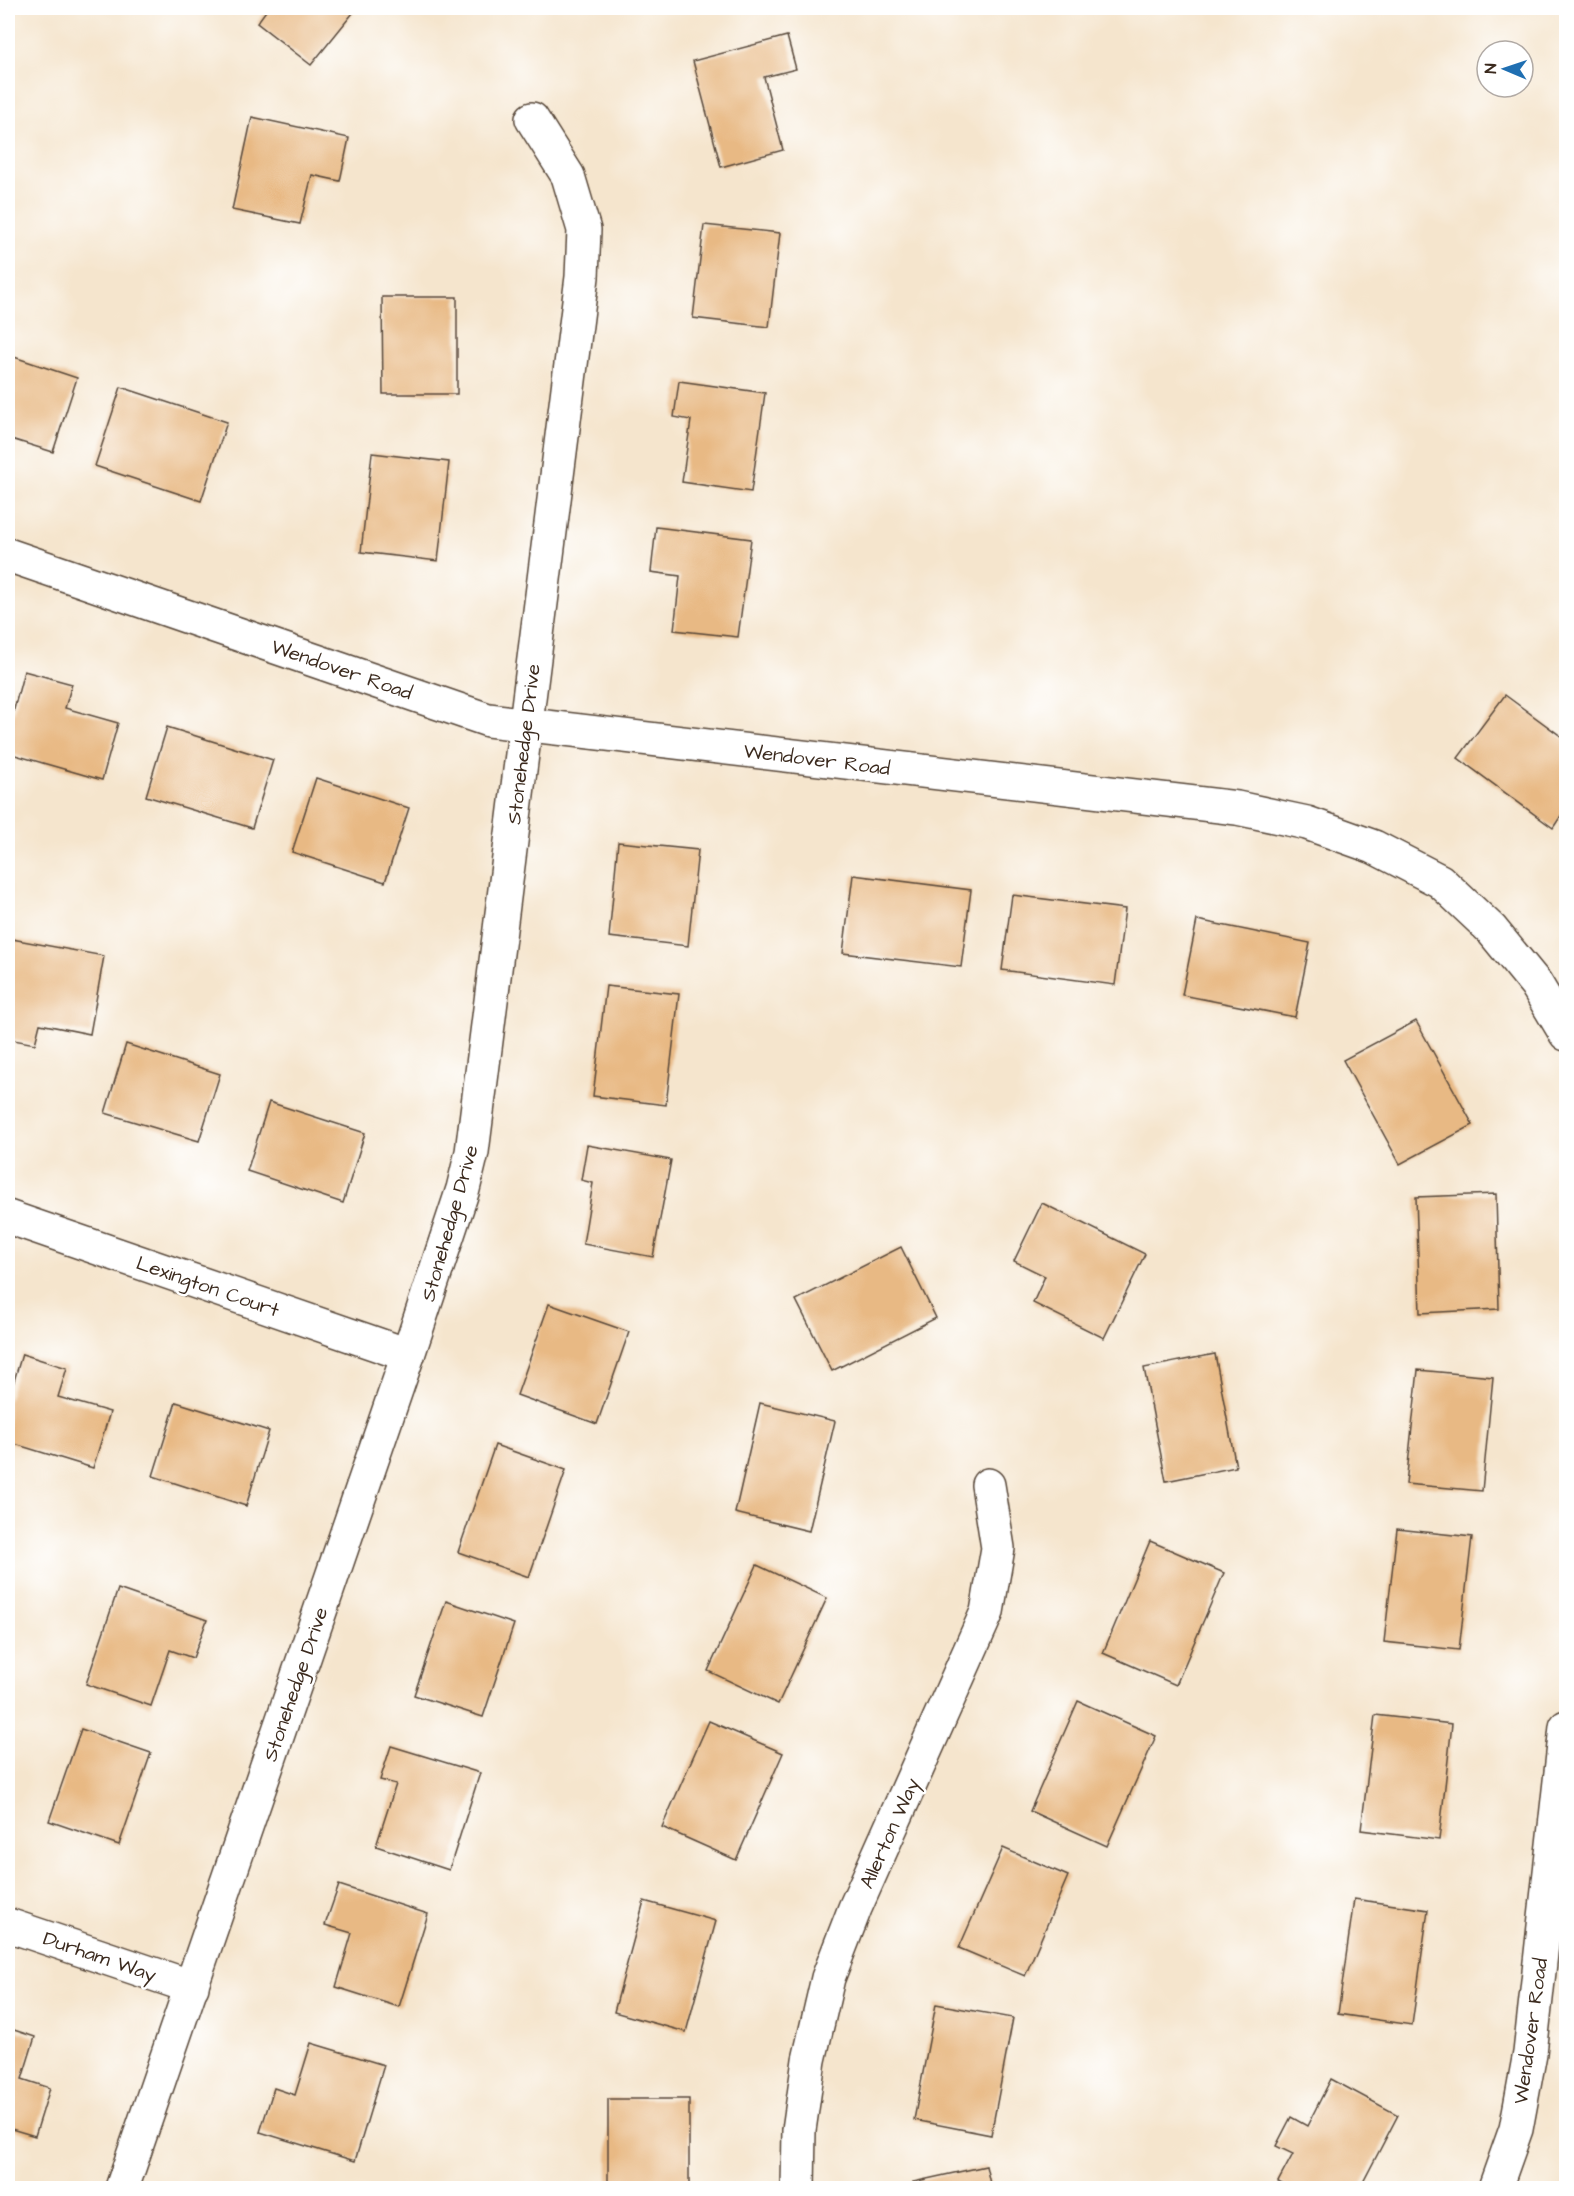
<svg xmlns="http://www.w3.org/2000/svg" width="1574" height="2196" font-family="'Architects Daughter',sans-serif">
	<rect width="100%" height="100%" fill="#fff"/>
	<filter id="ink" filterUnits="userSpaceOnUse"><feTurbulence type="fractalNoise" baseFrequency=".0167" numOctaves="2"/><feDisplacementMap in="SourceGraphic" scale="12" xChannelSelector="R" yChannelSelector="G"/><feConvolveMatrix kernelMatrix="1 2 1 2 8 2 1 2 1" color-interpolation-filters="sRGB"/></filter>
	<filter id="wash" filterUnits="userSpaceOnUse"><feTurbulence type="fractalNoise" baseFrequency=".008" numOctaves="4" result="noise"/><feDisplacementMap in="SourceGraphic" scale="24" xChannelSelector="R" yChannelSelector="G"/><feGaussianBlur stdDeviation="1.35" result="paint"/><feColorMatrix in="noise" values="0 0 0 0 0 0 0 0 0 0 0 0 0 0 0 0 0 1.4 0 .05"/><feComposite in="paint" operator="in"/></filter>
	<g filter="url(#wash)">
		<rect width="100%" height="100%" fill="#f5e5cd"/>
		<g id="blocks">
			<g fill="#e8b984">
				<polygon points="268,8 357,8 311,65 257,23"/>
				<polygon points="787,36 796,69 764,77 783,150 721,167 693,61"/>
				<polygon points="252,117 349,138 340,181 312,175 300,224 232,210"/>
				<polygon points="704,225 780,233 769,327 693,318"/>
				<polygon points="382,297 457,297 457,394 383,394"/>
				<polygon points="8,355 77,378 53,452 8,438"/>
				<polygon points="679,381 765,393 751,492 682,482 691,420 674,417"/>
				<polygon points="121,387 227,422 201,501 95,466"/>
				<polygon points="372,453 449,462 438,561 361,552"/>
				<polygon points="656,527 751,539 738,637 674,630 680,576 651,572"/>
				<polygon points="24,671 72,684 65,708 118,723 102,780 8,753 8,732"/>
				<polygon points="1505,695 1566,740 1566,808 1553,828 1458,758"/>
				<polygon points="167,727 273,760 252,828 146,796"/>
				<polygon points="316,778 409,808 385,882 292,852"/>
				<polygon points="618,842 698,850 688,946 609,937"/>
				<polygon points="853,875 971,890 961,967 843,953"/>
				<polygon points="1012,895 1125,909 1115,985 1002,970"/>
				<polygon points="1197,920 1310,943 1295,1017 1182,995"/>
				<polygon points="12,939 104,956 90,1034 40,1024 35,1044 8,1039 8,964"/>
				<polygon points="606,986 679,994 666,1105 593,1096"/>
				<polygon points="1416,1021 1473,1125 1400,1164 1343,1060"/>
				<polygon points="126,1044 220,1074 199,1141 105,1113"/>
				<polygon points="269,1102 365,1133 343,1203 247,1171"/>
				<polygon points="587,1145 671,1160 653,1257 583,1244 593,1183 581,1180"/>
				<polygon points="1496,1194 1499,1309 1420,1313 1416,1197"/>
				<polygon points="1042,1203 1145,1254 1104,1338 1033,1303 1045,1276 1014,1261"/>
				<polygon points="901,1247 936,1318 832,1371 796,1300"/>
				<polygon points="549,1304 629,1332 597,1424 517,1395"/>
				<polygon points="22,1354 67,1368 58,1397 110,1412 93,1468 8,1442 8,1401"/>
				<polygon points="1215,1354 1236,1467 1166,1481 1144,1368"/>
				<polygon points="1418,1370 1493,1377 1482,1491 1406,1484"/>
				<polygon points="176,1402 269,1431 246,1506 153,1476"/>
				<polygon points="760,1403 835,1421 809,1531 735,1513"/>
				<polygon points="495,1445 566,1470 529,1577 458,1552"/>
				<polygon points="1397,1529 1472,1537 1459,1650 1384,1642"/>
				<polygon points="1150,1541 1224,1573 1176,1685 1103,1653"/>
				<polygon points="757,1565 827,1598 778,1704 708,1671"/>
				<polygon points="118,1589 207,1620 193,1658 170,1650 151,1706 86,1684"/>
				<polygon points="446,1601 514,1624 483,1717 414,1695"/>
				<polygon points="1078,1701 1156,1736 1107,1846 1030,1811"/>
				<polygon points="1375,1715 1452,1724 1439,1840 1361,1830"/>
				<polygon points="709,1721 783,1753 736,1860 662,1827"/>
				<polygon points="81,1729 151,1753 119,1845 49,1821"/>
				<polygon points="391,1746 480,1773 449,1870 376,1846 396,1784 380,1780"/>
				<polygon points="1003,1848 1068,1876 1025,1976 959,1948"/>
				<polygon points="339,1885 428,1914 399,2007 336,1987 352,1933 325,1925"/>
				<polygon points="1354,1899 1428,1910 1412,2025 1338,2014"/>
				<polygon points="644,1901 716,1921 686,2032 614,2012"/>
				<polygon points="936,2004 1013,2018 991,2135 914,2120"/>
				<polygon points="8,2028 35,2037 22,2079 50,2088 35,2136 8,2128"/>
				<polygon points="311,2043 384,2065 355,2161 260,2132 274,2088 295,2095"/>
				<polygon points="1331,2079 1398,2115 1360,2188 1290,2188 1278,2182 1293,2154 1276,2146 1291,2117 1307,2126"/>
				<rect x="608" y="2099" width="81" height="89"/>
				<polygon points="986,2166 991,2188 915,2188 913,2182"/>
			</g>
		</g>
	</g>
	<g filter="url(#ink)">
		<use href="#blocks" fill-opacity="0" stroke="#574638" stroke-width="1.5"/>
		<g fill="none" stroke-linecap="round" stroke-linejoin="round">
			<defs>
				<g id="street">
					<polyline points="8,555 488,720 1237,808 1307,823 1374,847 1440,881 1491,929 1536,984 1566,1034"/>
					<polyline points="8,1217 408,1355"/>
					<polyline points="8,1925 192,1987"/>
					<polyline points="122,2188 408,1355 463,1189 472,1152 582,277 584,230 568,176 532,119"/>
					<polyline points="798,2188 799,2130 809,2060 828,1978 855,1908 987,1612 998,1548 988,1485"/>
					<polyline points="1495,2188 1516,2129 1530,2053 1566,1727"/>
				</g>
			</defs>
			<use href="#street" stroke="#574638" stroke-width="36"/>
			<use href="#street" stroke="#fff" stroke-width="33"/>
		</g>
	</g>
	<g text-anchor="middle" stroke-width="5" stroke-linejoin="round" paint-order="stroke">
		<g font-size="20" fill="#3b2a1e" stroke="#fff">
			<text transform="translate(342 669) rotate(19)" y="7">Wendover Road</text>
			<text transform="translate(523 744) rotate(-83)" y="7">Stonehedge Drive</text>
			<text transform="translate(817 759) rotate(7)" y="7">Wendover Road</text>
			<text transform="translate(449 1223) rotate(-74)" y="7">Stonehedge Drive</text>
			<text transform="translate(208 1286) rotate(19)" y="7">Lexington Court</text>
			<text transform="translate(295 1684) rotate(-71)" y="7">Stonehedge Drive</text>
			<text transform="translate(889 1833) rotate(-66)" y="7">Allerton Way</text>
			<text transform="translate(100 1956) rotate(19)" y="7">Durham Way</text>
			<text transform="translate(1530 2031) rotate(-82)" y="7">Wendover Road</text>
		</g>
	</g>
	<rect width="1574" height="2196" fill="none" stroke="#fff" stroke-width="30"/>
	<g transform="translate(1505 69) rotate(272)"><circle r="28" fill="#ffffff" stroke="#b1aaa5" stroke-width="1.5"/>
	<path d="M0-4.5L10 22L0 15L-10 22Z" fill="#1f6fb2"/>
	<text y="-9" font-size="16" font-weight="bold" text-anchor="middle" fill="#3b2a1e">N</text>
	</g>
</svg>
